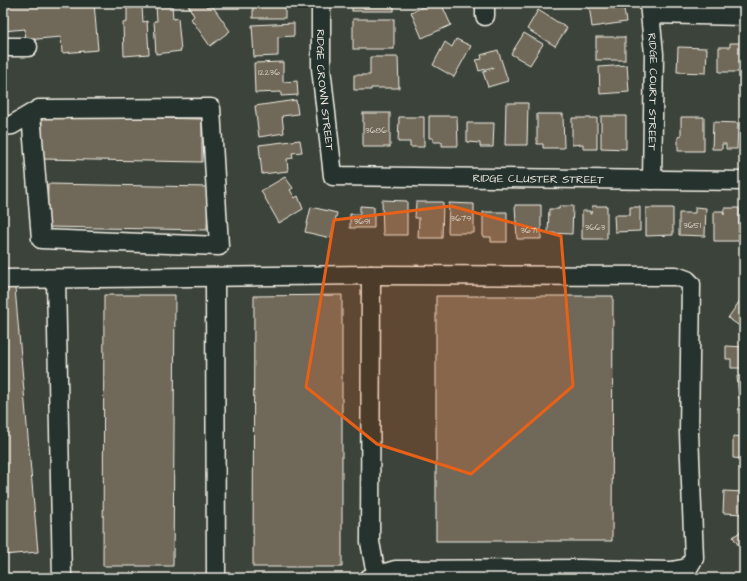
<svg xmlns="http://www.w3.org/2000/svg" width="747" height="581" font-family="'Architects Daughter',sans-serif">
	<rect width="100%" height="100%" fill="#3c433a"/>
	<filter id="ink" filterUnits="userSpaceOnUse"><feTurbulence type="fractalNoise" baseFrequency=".025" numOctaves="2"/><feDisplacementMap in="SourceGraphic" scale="8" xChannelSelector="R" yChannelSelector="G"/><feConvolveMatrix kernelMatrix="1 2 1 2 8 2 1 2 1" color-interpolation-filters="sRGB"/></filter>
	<g filter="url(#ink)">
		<g fill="#706858" stroke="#f4f1e8">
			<polygon points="3,3 94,3 98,50 62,53 61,37 26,40 25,29 3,31"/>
			<polygon points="187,3 204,3 207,7 211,4 230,31 210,46 191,19 194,16"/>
			<rect x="253" y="3" width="32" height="15"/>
			<rect x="352" y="3" width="42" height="8"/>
			<polygon points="433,3 441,3 451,25 422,38 411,12"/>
			<polygon points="599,3 623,3 626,22 592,27 589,5"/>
			<polygon points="172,4 173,19 178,18 181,51 156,54 154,21 157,21 156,6"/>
			<polygon points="142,7 143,22 147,21 149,54 124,56 123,23 127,22 127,8"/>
			<polygon points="538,10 567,28 555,46 527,29"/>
			<rect x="353" y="19" width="41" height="30"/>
			<polygon points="294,23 294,36 278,37 278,56 254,57 252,25"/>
			<polygon points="524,33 543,44 530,65 511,54"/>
			<rect x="596" y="37" width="29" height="23"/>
			<polygon points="456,39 471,46 454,77 433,65 445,42 452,47"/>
			<polygon points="730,43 744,43 744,72 719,72 719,47 730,47"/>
			<polygon points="678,47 707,48 706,73 677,72"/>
			<polygon points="498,50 508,81 488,87 483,72 493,69 493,67 479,71 476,60 482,59 481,55"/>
			<polygon points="370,57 398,57 399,88 371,88 371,90 354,90 354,75 370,75"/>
			<polygon points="283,62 283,82 297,81 298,95 281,96 281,92 255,93 254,63"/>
			<polygon points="627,65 629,92 600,94 599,67"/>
			<polygon points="296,100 298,114 282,116 284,133 259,137 255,106"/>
			<polygon points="506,103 528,103 527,145 505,145"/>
			<rect x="363" y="113" width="27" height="34"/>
			<polygon points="537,114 563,114 564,148 543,148 543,144 537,144"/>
			<polygon points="42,116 202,119 202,162 41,159"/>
			<polygon points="429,116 457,116 458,146 442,146 442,142 433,142 433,138 429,138"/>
			<polygon points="601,116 626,116 626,149 601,148"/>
			<polygon points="399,117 424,117 424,147 410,147 410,142 398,142"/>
			<polygon points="681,117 704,117 704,151 678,151 678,137 681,136"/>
			<polygon points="572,118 597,118 597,149 583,149 583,144 572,145"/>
			<polygon points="713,122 738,123 737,149 726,149 726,144 722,144 722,149 712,149"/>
			<polygon points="467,123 494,123 493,147 480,147 480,143 467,142"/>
			<polygon points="300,140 302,152 292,153 293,158 287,159 288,171 262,174 259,145"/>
			<polygon points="285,177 293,188 290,190 295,198 298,196 303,209 279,223 261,191"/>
			<polygon points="48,184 208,187 207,230 47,227"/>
			<polygon points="382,200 407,201 407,235 383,235"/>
			<polygon points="416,202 443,202 442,238 418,238 419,218 415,218"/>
			<polygon points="449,203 474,204 474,233 448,233"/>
			<polygon points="515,205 541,205 541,239 517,239"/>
			<polygon points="360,206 374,207 374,228 350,228 350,214 360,214"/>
			<polygon points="559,206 573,206 572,234 548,233 549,209 559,209"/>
			<polygon points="592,206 607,206 607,239 582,239 582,211 590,211 590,214 591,214"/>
			<polygon points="311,207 337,213 331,238 305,232"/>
			<polygon points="630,207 640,207 640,231 615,232 614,215 630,215"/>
			<polygon points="695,207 706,208 705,236 679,235 679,213 695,213"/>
			<polygon points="646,208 673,208 673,235 646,236"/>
			<polygon points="724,208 739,208 739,241 714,241 714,211 723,211 724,215"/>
			<polygon points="483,212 507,212 507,242 491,242 491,237 483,237"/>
			<polygon points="15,288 38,552 3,555 3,289"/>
			<polygon points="104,295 175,295 173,566 103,566"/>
			<polygon points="342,295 342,567 253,567 254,296"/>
			<polygon points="436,296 613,296 612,541 436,541"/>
			<polygon points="741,299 744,302 744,329 728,318"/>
			<polygon points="726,346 744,347 744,368 731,368 731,359 726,359"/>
			<polygon points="744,375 744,399 739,399 737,376"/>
			<polygon points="733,436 744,437 744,459 733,458"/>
			<rect x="741" y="464" width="3" height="22"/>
			<polygon points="724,491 744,492 744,514 723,513"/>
			<polygon points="744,529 744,554 733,537"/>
		</g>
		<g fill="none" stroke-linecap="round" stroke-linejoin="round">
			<defs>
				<g id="minor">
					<path id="s1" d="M 321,3 L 321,68 L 333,176 L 744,181"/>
					<polyline points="485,3 485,16"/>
					<path id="s2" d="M 649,3 L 654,54 L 652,180"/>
					<polyline points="651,14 744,16"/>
					<polyline points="3,47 28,47"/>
					<polyline points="3,126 12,125 39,109 211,108 219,246 41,239 31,114"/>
					<polyline points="371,275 370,542 374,564 380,578"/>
					<polyline points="215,277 216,578"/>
					<polyline points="3,279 371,275 676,276 687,280 691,284 689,433 694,558 688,568 671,571 579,569 395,570 369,578"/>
					<polyline points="56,279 62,578"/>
				</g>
			</defs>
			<use href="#minor" stroke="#f4f1e8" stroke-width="21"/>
			<use href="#minor" stroke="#26332d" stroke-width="18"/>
		</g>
	</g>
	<path fill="#e96117" fill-opacity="0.2" stroke="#e96117" stroke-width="3" stroke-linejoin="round" d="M 451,206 L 561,236 L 573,386 L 471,474 L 377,444 L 306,387 L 334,220 Z"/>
	<g text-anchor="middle" stroke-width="3" stroke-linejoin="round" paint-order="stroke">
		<g font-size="9" fill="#d3cfc4">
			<text x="269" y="75">12236</text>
			<text x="376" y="133">3686</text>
			<text x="461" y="221">3679</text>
			<text x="362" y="224">3691</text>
			<text x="692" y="228">3651</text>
			<text x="595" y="230">3663</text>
			<text x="529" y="233">3671</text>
		</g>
		<g font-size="11" fill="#f4f1e8" stroke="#26332d">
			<text dy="4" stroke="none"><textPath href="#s1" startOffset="87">RIDGE CROWN STREET</textPath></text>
			<text dy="4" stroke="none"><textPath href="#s2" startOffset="89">RIDGE COURT STREET</textPath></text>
			<text dy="4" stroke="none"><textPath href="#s1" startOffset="379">RIDGE CLUSTER STREET</textPath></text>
		</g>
	</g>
	<rect width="747" height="581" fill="none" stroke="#26332d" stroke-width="16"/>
	<rect x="8" y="8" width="731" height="565" fill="none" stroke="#f4f1e8" stroke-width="1.5" filter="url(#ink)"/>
</svg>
